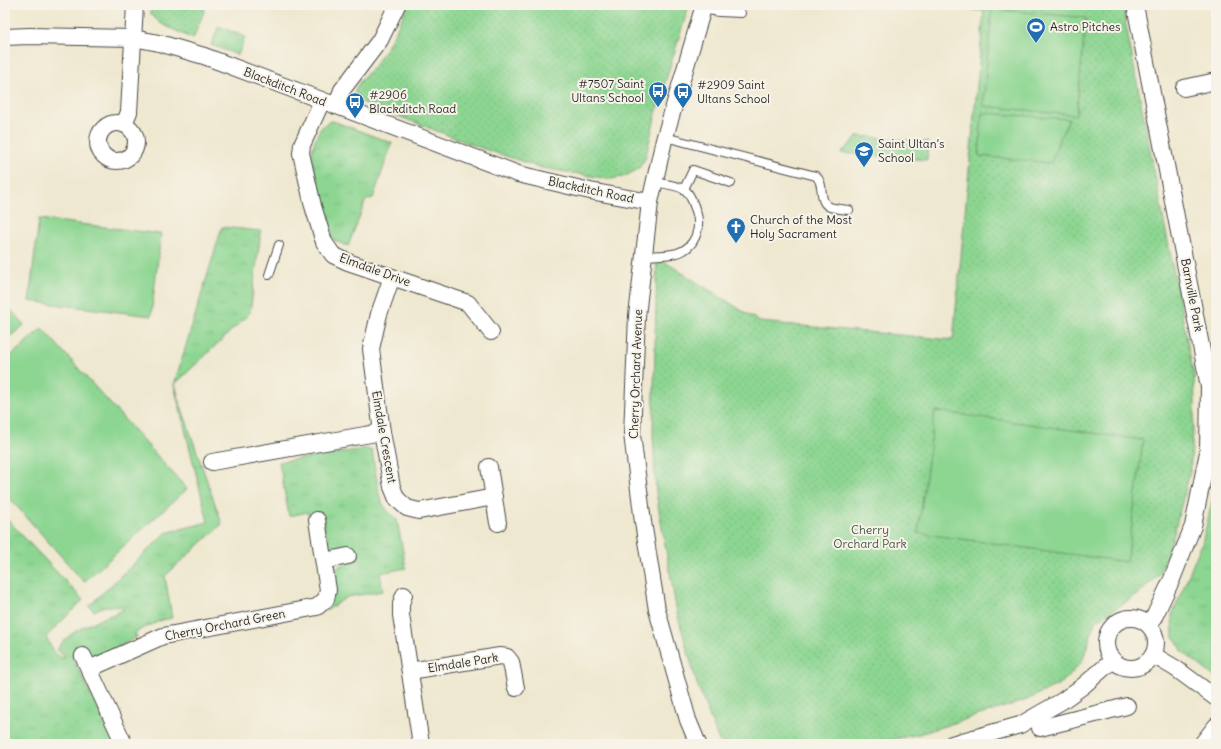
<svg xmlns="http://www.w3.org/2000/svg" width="1221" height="749" font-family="Delius,sans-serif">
	<defs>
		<pattern id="grass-tufts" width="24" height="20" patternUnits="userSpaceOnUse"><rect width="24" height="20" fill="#8dd692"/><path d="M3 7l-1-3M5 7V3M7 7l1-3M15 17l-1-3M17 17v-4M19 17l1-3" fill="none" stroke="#7ab87e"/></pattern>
		<pattern id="park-dots" width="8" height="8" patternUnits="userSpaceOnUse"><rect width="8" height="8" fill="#8dd692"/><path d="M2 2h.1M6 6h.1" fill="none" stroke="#7ab87e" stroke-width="1.8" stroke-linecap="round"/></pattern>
	</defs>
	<rect width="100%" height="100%" fill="#f7f3e8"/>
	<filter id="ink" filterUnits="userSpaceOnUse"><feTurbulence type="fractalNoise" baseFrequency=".025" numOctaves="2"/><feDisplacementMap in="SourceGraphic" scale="8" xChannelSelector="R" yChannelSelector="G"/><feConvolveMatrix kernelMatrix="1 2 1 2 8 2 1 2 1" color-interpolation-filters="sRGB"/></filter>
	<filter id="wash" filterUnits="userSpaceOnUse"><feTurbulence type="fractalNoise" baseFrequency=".012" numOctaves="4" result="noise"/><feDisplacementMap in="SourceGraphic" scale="16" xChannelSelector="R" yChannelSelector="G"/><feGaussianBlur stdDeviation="0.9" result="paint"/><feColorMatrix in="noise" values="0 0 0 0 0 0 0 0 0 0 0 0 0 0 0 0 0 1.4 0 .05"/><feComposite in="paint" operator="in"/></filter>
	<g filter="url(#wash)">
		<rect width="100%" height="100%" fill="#efe8d0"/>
		<g fill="url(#grass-tufts)" stroke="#5c805e">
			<polygon points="219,26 245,37 238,55 211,45"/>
			<path d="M 333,121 L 392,143 L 373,198 L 366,200 L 348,246 L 335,241 L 332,237 L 312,159 C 311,147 319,121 333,121 Z"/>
			<path d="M 222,227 L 261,231 L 250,313 L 175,384 L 181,406 L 222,524 L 165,576 L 172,618 L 162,620 L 135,632 L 137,637 C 129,641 102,656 95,655 C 90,655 88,651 86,647 L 71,654 L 115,744 L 5,744 L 5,517 L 83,600 L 46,637 L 54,653 L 64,659 L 63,655 L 57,650 C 69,628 101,620 123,610 L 121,606 C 115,608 113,606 107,606 C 102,607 98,609 94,611 L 89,606 L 166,533 L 208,522 L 174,385 Z"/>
			<path d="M 363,449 L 368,449 L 372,451 L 379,493 L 382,503 L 387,510 L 397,520 L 406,568 L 380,573 L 383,591 L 347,597 L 326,611 L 325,608 L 333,574 C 338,564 345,564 354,561 L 352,551 C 347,551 341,553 336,552 C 325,550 324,523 323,514 L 308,517 L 308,512 L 289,516 L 279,462 Z"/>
			<polygon points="1216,485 1216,678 1183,652 1173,635 1172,615 1202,543"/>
		</g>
		<g fill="url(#park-dots)" stroke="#5c805e">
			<polygon points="149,5 205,5 205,9 193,39 160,23 151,14"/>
			<path d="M 407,5 L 689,5 L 658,106 L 645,159 L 640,167 L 635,171 L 623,177 L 610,179 L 542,168 L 481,148 L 357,100 C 355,97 354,94 355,91 C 356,84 369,72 374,66 C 388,47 399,27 407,5 Z"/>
			<polygon points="931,5 1122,5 1194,376 1195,404 1190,472 1173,537 1160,574 1138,594 1095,622 1082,662 1063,682 1027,700 919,734 871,744 722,744 719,741 697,684 677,613 656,493 653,434 657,257 760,322 953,340 984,11"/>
			<polygon points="858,136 928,142 927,160 841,153"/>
		</g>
		<g fill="#8dd692" stroke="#5c805e">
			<polygon points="992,9 1086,18 1076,115 983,106"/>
			<polygon points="982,113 1069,119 1058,143 1051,163 979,156"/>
			<polygon points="39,219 161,234 151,316 29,301"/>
			<polygon points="5,303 24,325 5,341"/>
			<polygon points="42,328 187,489 84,582 5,493 5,361"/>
			<polygon points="935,411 1143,440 1127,562 918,533"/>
		</g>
	</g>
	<g filter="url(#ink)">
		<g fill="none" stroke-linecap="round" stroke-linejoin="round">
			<defs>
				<g id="service">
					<polyline points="703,9 719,12 741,13"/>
					<path d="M 665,137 L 816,176 C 826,185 817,202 830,207 C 836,209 843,209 849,210"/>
					<polyline points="684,189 693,170 731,183"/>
					<path d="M 643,256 C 654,255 666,256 677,253 C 695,248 702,228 696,211 C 693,204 691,194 685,190 C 677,185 664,184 655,182"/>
					<polyline points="269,275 279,245"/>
				</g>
				<g id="minor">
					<polyline points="1135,5 1209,387 1208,452 1193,526 1172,579 1155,615 1149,625"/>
					<polyline points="5,37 29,36 133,38 159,43 204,56 518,174 590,191 650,202"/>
					<polyline points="1184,88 1216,81"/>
					<polyline points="322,101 302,145 301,153 313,206 324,242 333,255 348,262 468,303 491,332"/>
					<polyline points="336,106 342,90 380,40 397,5"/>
					<circle cx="117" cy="142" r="19"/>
					<polyline points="124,124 129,112 135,5"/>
					<polyline points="392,277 379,314 371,349 382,432 392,487 397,499 407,508 419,511 494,497"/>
					<polyline points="212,462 382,432"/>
					<polyline points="489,467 498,523"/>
					<polyline points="324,561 348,556"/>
					<polyline points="404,595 401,604 401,615 421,744"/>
					<circle cx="1131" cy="643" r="25"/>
					<polyline points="1153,655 1175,668 1216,698"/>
					<polyline points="83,656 124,744"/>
					<polyline points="89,669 163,636 317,607 326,599 328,590 317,520"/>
					<polyline points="410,671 500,656 507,657 511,662 516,688"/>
					<polyline points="1040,728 1127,706"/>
					<polyline points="698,744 688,720 657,610 643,522 632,434 637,316 650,202 664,140 704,5"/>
					<polyline points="952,744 1020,725 1062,701 1083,686 1113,660"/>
					<polyline points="1202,744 1216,726"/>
				</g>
			</defs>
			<use href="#service" stroke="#484744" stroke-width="10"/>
			<use href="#minor" stroke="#484744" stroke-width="18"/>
			<use href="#service" stroke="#fff" stroke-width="8"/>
			<use href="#minor" stroke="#fff" stroke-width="16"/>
		</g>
	</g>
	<defs>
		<symbol id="stadium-pin" viewBox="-11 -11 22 30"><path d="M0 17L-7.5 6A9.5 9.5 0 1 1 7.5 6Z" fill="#1f6fb2" stroke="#f7f3e8"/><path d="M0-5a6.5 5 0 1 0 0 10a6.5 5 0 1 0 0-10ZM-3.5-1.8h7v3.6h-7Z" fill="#fff"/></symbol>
		<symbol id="bus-pin" viewBox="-11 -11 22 30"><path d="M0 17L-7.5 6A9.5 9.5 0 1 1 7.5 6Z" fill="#1f6fb2" stroke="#f7f3e8"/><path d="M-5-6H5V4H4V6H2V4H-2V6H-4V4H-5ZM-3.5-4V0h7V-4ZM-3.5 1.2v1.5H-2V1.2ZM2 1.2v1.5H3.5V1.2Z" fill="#fff"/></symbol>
		<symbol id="school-pin" viewBox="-11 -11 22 30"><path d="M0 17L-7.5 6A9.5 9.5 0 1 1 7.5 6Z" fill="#1f6fb2" stroke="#f7f3e8"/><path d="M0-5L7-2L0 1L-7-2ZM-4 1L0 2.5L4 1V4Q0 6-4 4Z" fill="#fff"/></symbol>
		<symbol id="church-pin" viewBox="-11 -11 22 30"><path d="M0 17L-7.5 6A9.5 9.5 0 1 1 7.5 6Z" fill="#1f6fb2" stroke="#f7f3e8"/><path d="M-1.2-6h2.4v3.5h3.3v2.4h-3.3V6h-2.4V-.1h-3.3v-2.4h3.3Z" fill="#fff"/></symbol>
	</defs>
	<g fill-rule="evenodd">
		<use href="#stadium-pin" x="1025" y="16" width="22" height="30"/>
		<use href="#bus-pin" x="647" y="80" width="22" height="30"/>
		<use href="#bus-pin" x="672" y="81" width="22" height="30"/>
		<use href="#bus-pin" x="344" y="91" width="22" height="30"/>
		<use href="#school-pin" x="853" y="140" width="22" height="30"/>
		<use href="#church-pin" x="725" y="216" width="22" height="30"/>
	</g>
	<g text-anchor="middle" stroke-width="4" stroke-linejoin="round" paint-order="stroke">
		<g font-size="12" fill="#2b2b2b" stroke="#f7f3e8" text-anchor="start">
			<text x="1050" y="31">Astro Pitches</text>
			<text x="644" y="88" text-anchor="end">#7507 Saint<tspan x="644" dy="14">Ultans School</tspan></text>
			<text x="697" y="89">#2909 Saint<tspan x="697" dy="14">Ultans School</tspan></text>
			<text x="369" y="99">#2906<tspan x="369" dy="14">Blackditch Road</tspan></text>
			<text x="878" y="148">Saint Ultan’s<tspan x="878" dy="14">School</tspan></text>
			<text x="750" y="224">Church of the Most<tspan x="750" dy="14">Holy Sacrament</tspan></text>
		</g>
		<g font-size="12" fill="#2b2b2b" stroke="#f7f3e8">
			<text transform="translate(285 87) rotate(21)" y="4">Blackditch Road</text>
			<text transform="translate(591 190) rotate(12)" y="4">Blackditch Road</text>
			<text transform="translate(375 270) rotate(20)" y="4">Elmdale Drive</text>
			<text transform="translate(1192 295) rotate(79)" y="4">Barnville Park</text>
			<text transform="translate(636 374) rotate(-88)" y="4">Cherry Orchard Avenue</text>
			<text transform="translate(384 437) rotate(80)" y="4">Elmdale Crescent</text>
			<text transform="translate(225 625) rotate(-11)" y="4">Cherry Orchard Green</text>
			<text transform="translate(463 663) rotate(-9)" y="4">Elmdale Park</text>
		</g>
		<g font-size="12" fill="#445645" stroke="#f7f3e8">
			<text x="870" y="534">Cherry<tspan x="870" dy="14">Orchard Park</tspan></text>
		</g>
	</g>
	<rect width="1221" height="749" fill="none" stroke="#f7f3e8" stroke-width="20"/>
</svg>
